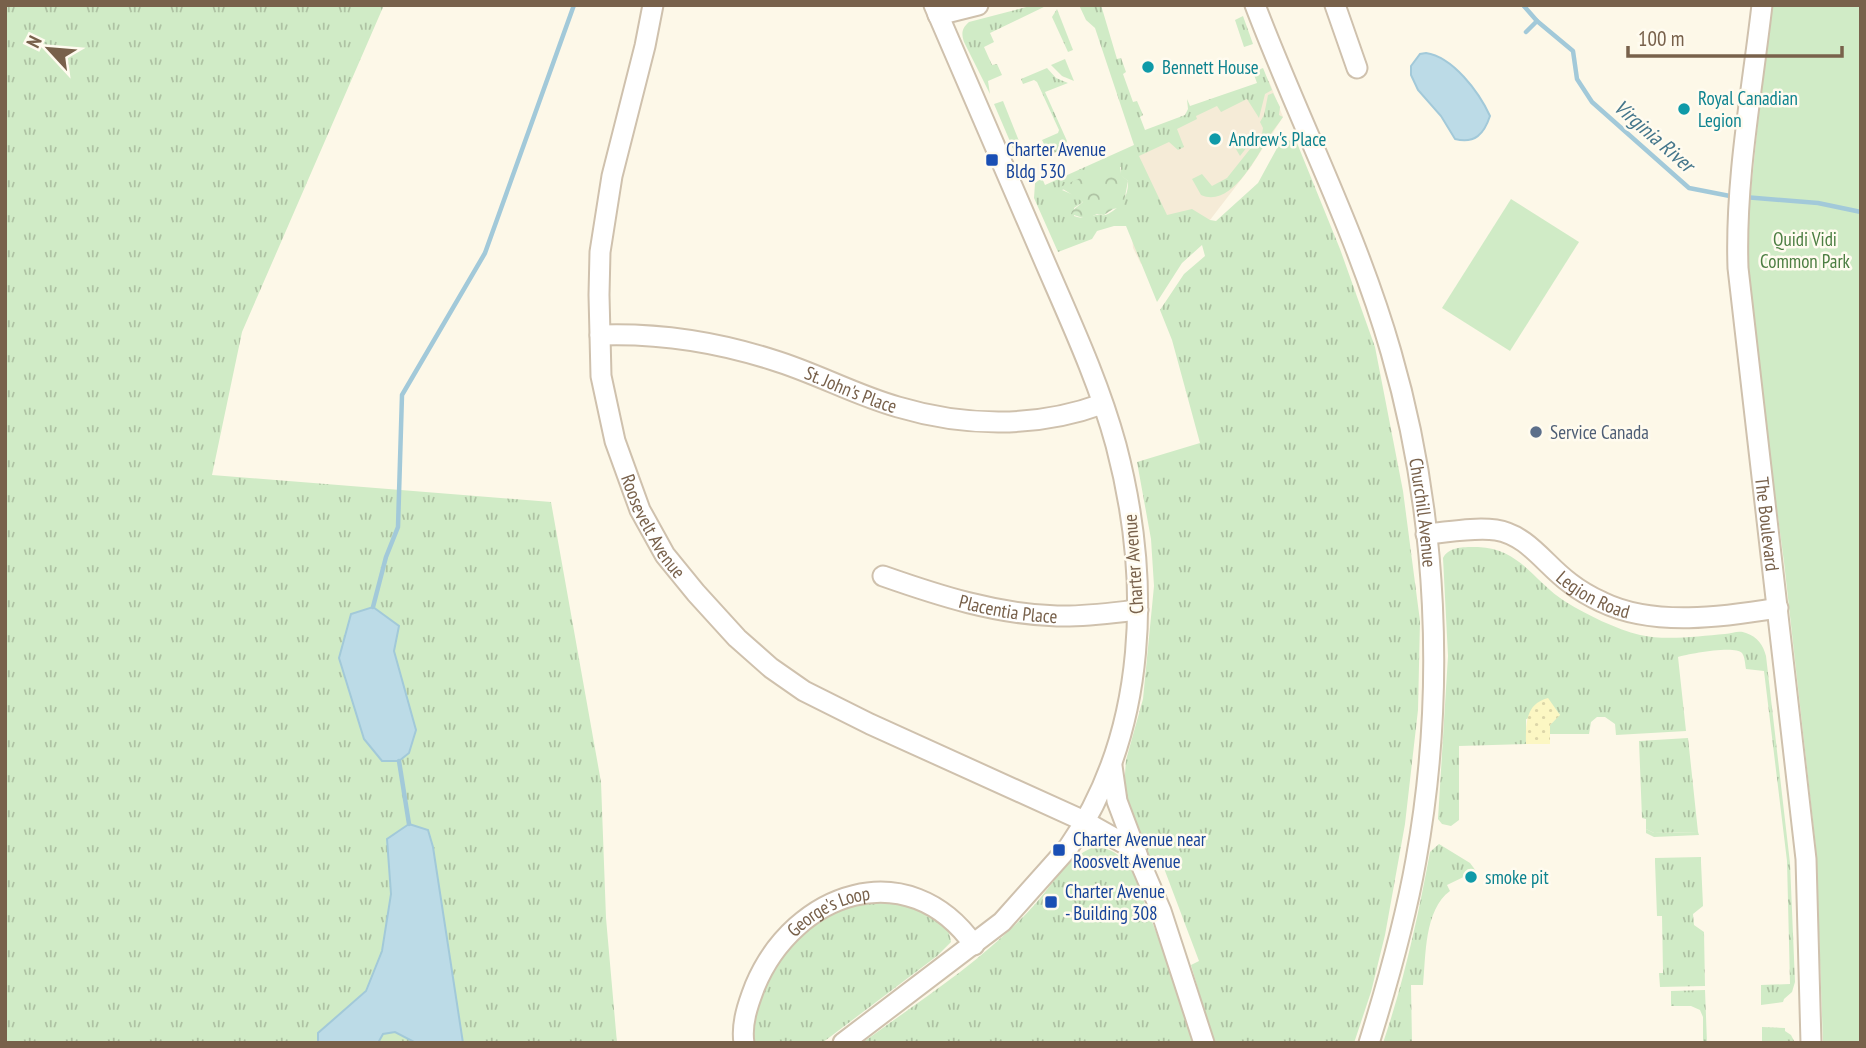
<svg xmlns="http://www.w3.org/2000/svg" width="1866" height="1048" font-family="'PT Sans Narrow',sans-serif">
	<defs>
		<pattern id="grass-tufts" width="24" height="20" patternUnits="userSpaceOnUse" patternTransform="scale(1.75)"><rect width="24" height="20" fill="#d0ebc6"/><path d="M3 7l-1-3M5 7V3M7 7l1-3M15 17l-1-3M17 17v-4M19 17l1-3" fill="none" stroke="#aec2a3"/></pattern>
		<pattern id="forest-crowns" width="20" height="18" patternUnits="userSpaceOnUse" patternTransform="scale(1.75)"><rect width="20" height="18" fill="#d0ebc6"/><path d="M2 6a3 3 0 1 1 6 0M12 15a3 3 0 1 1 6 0" fill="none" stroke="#aec2a3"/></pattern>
		<pattern id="sand-dots" width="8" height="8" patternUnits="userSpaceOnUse" patternTransform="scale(1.75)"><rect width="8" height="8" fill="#fcf7c3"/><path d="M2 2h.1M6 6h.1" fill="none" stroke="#dcd6a9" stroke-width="1.8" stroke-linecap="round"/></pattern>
	</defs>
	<rect width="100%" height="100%" fill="#fdf8e8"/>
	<polygon fill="#f5ebd7" points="1269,81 1283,117 1250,168 1210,220 1141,264 1133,248 1126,158 1138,141"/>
	<g fill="url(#grass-tufts)" fill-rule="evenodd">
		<polygon points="5,5 384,5 242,332 212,475 551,502 601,782 606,918 617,1043 5,1043"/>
		<path d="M 1034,5 L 1048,5 L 990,33 L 994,42 L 984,47 L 992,65 L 997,64 L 1002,75 L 988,81 L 990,94 L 964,42 C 961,33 962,28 969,22 Z"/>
		<path d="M 1079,5 L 1101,5 L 1117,59 L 1121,58 L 1126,72 L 1123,74 L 1133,102 L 1137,101 L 1143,115 L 1140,117 L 1145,130 L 1185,115 L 1188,109 L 1187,99 L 1190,106 L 1257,83 L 1253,72 L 1263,68 L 1272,90 L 1265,94 L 1259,118 L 1247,99 L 1221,112 L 1217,106 L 1196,116 L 1197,119 L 1177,129 L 1184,147 L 1178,150 L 1169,142 L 1139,156 L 1167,215 L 1192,209 L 1210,220 L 1216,221 L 1258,183 L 1282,139 L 1287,135 L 1288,140 L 1297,143 L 1340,249 L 1375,347 L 1403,491 L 1420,621 L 1418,710 L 1405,824 L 1385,935 L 1371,992 L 1354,1043 L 1214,1043 L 1191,965 L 1199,961 L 1159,855 L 1150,858 L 1129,811 L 1124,788 L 1126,760 L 1143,699 L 1154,586 L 1151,539 L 1137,462 L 1200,443 L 1172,340 L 1160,310 L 1184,274 L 1205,256 L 1202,245 L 1182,263 L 1157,302 L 1126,226 L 1114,226 L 1097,231 L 1092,239 L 1058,252 L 1034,198 L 1035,183 L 1042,178 L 1045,185 L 1134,145 L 1095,28 L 1086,20 ZM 1121,167 L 1120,175 L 1128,181 C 1129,196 1120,208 1108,214 C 1102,217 1102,213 1096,215 C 1085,217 1087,220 1074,216 L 1074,208 L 1083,202 L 1076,196 L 1062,190 Z"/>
		<polygon points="1057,9 1073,50 1068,52 1052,17"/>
		<polygon points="1243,16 1253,44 1244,47 1235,20"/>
		<polygon points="1065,59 1074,81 1062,76 1051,65"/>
		<path d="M 1047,68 L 1056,78 L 1068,83 L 1045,92 L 1067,141 C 1063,152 1051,154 1042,157 L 1040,155 L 1034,157 L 1030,152 L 1045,146 L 1042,140 L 1058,133 L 1059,130 L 1037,82 L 1034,80 L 1023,84 L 1021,79 Z"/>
		<path d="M 1273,93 L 1280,107 L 1279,115 L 1283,117 C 1278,125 1271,132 1267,140 C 1255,160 1230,208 1201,195 L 1192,179 L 1202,174 L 1212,186 L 1227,178 L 1262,134 L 1263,128 L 1260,122 L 1264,115 L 1268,95 Z"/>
		<polygon points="1003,101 1021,146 1025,147 1029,158 1021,157 1015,153 994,104"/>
		<polygon points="1253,134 1254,138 1240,156 1233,144"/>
		<path d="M 1478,547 C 1521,549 1533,581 1566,602 C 1587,615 1616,629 1640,635 C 1666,641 1699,636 1725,634 C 1733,633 1739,630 1746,633 C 1758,637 1763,645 1766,656 L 1790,863 L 1795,982 L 1792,992 L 1784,999 L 1783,1002 L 1761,1005 L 1761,985 L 1790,984 L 1787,861 L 1764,671 L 1746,669 C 1745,664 1745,657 1742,653 C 1735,645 1688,654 1678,657 L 1686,731 L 1616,735 L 1615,724 L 1605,717 L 1597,717 L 1591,722 L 1589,734 L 1550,734 L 1550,725 L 1560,714 L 1526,719 L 1526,744 L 1459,746 L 1459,820 L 1451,826 L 1442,824 L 1438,819 L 1448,656 L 1443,558 C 1449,546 1465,547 1478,547 Z"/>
		<polygon points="1688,738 1698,832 1654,833 1646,829 1646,819 1642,818 1639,741"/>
		<path d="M 1439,844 L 1470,863 L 1476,871 L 1447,885 L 1450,891 C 1424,910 1426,956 1423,985 L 1411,985 L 1412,1043 L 1383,1043 C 1404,981 1418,917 1430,852 Z"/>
		<path d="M 1094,847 C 1114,848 1123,857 1133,873 L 1181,996 L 1192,1043 L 862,1043 C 922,999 987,958 1037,902 C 1053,883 1069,856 1094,847 Z"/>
		<polygon points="1655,862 1701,862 1703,906 1693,914 1694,925 1704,932 1705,986 1660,987 1659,973 1663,973 1662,916 1657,916"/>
		<path d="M 894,899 C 916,907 949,915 951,942 L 937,956 L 822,1043 L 751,1043 L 750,1019 L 767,977 L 794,937 L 844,904 Z"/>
		<polygon points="1705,990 1707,1043 1703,1043 1703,1017 1700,1010 1691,1006 1671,1006 1671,991"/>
		<polygon points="1762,1027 1785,1028 1785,1031 1791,1035 1795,1043 1762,1043"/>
	</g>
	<polygon fill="url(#forest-crowns)" points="1119,161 1121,175 1128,181 1123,207 1113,209 1104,215 1097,214 1086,219 1071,214 1072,211 1083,202 1060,187"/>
	<path fill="url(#sand-dots)" d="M 1548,698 L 1560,715 L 1550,725 L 1550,744 L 1526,744 C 1526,724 1525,704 1548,698 Z"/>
	<g fill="#d0ebc6">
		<polygon points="1770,5 1861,5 1861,1043 1823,1043 1816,849 1784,562 1752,322 1749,277 1749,210"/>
		<polygon points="1511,199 1579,242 1510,351 1442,308"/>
		<polygon points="1646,829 1654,833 1698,832 1699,835 1654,837 1646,833"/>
		<polygon points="1701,857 1701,862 1655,862 1655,858"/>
	</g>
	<g fill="#bcdbe7" stroke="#a2c9d9" stroke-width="2">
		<path d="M 1426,53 C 1453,57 1479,92 1490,116 C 1484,134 1475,144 1455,139 L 1441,116 L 1418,90 L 1411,75 L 1411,66 L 1420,54 Z"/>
		<polygon points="373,607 399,626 394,651 416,730 409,753 399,761 382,761 364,739 339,658 351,614"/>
		<polygon points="409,824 428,830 433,847 463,1043 416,1043 395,1032 383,1034 378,1043 318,1043 318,1033 366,991 382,951 391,894 387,839"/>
	</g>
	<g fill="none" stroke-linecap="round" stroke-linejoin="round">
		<g stroke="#a2c9d9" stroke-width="4.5">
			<polyline points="1523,5 1537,21 1573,51 1577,79 1592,102 1689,188 1735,197"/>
			<polyline points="1526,32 1537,21"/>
			<polyline points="1744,197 1818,203 1861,212"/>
			<polyline points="373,607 386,557 398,527 402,395 485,253 574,5"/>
			<polyline points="399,761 409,824"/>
		</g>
		<defs>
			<g id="minor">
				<path id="s1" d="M 653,5 L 645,46 L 612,176 L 600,252 L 599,295 L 601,376 L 615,441 L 640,510 L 665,555 L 696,593 L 737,638 L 771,668 L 804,691 L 870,724 L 1084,821 L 1125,844 L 1137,855 L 1161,911 L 1204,1043"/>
				<path id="s2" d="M 1255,5 C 1299,121 1357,233 1391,352 C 1438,514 1446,694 1416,860 C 1405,922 1388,982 1369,1043"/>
				<polyline points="1335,5 1357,68"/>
				<path id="s3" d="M 1762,5 C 1752,92 1735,180 1738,268 L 1806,859 L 1811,1043"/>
				<polyline points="938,15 978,5"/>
				<path id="s4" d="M 600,335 C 658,333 717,342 773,360 C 816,373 855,395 898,407 C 965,427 1037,428 1102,404"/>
				<path id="s5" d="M 1426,534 C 1449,532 1474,527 1496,530 C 1528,535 1545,565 1570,583 C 1579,590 1591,597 1602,602 C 1653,627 1724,617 1778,608"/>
				<path id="s6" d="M 883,576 C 940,596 996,614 1057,616 C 1084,617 1111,613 1138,610"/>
				<polyline points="1112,766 1117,801 1137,854"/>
				<path id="s7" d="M 744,1043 C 741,1024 748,1004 755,986 C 794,892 908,852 974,945"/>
				<path d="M 843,1043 L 1002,922 L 1068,848 C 1149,731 1151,578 1116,445 C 1098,379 1068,316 1041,253 C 1006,170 969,88 934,5"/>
			</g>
		</defs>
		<use href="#minor" stroke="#cfc1ad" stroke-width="23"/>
		<use href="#minor" stroke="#fff" stroke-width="19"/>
	</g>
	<g fill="#0f9aa8" stroke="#fffbef" stroke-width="2.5">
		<circle cx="1148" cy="67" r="7"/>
		<circle cx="1684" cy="109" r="7"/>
		<circle cx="1215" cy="139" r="7"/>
		<circle cx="1471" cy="877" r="7"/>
	</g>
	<g fill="#1a4fb4" stroke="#fffbef" stroke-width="2.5">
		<rect x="985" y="153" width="14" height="14" rx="3.5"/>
		<rect x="1052" y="843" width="14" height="14" rx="3.5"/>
		<rect x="1044" y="895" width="14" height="14" rx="3.5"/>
	</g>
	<circle fill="#5c6f8a" stroke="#fffbef" stroke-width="2.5" cx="1536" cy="432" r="7"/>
	<g text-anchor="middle" stroke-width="5" stroke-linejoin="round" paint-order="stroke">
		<g font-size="19" fill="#0d838f" stroke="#fffbef" text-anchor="start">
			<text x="1162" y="74">Bennett House</text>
			<text x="1698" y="105">Royal Canadian<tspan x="1698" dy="22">Legion</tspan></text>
			<text x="1229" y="146">Andrew's Place</text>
			<text x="1485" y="884">smoke pit</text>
		</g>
		<g font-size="19" fill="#164399" stroke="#fffbef" text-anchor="start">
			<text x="1006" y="156">Charter Avenue<tspan x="1006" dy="22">Bldg 530</tspan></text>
			<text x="1073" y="846">Charter Avenue near<tspan x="1073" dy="22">Roosvelt Avenue</tspan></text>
			<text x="1065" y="898">Charter Avenue<tspan x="1065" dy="22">- Building 308</tspan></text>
		</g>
		<g font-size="19" fill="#4c7e42" stroke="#fffbef">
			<text x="1805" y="246">Quidi Vidi<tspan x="1805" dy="22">Common Park</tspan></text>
		</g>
		<g font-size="19" fill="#78614b" stroke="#fffbef">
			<text dy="7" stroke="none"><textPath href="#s4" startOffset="259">St. John's Place</textPath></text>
			<text dy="7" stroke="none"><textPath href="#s2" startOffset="537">Churchill Avenue</textPath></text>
			<text dy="7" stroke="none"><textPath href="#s1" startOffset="537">Roosevelt Avenue</textPath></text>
			<text dy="7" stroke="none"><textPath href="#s3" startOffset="522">The Boulevard</textPath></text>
			<text transform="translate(1133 564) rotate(-94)" y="7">Charter Avenue</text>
			<text dy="7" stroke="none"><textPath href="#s5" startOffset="189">Legion Road</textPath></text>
			<text dy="7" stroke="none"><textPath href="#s6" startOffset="130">Placentia Place</textPath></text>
			<text dy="7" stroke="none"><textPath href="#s7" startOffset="168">George's Loop</textPath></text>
		</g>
		<g font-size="19" fill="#4e5e75" stroke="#fffbef" text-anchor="start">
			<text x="1550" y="439">Service Canada</text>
		</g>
		<g font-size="21" font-style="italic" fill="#44768b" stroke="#fffbef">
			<text transform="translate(1654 136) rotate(41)" y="7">Virginia River</text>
		</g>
	</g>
	<rect width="1866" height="1048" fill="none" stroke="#78614b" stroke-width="14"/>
	<g transform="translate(49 49) rotate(296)" stroke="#fffbef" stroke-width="5" paint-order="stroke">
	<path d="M0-5L12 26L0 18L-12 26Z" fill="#78614b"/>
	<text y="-10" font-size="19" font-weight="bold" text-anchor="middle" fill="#78614b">N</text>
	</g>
	<path d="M1628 46v10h214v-10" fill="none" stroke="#78614b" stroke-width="3.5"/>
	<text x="1638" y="46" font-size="21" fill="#78614b" stroke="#fffbef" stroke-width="5" paint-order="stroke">100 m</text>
</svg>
